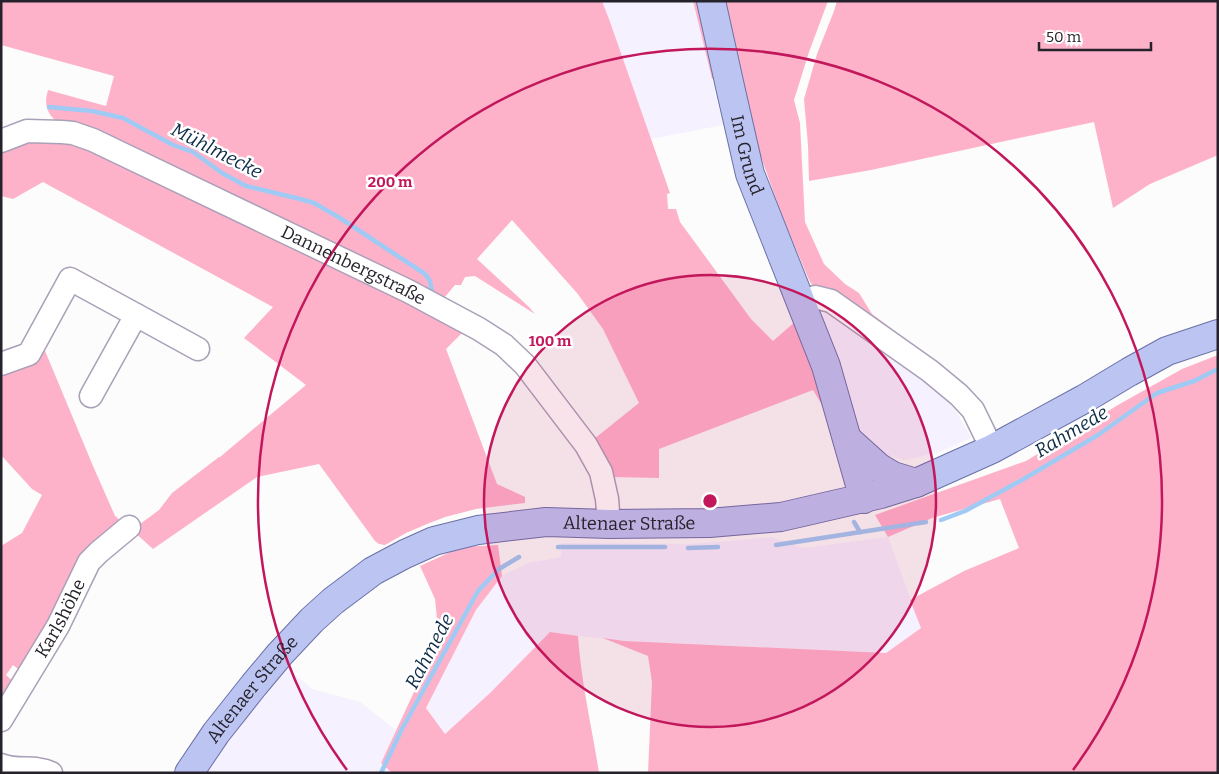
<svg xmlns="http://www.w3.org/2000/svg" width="1219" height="774" font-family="Bitter,serif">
	<rect width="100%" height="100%" fill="#fbfcfb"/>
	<g fill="#f6f1fe">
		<polygon points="602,1 693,1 723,125 651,139 609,19"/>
		<polygon points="826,310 914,372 931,388 951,402 971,438 940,452 905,460 884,455 865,439 859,430 845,393 823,318 823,313"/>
		<polygon points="771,537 804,548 888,537 921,628 886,653 624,641 550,633 490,693 445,734 426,708 476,610 502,576 528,563 561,557 561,543 688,544 729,541"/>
		<polygon points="285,666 312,689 360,702 397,731 381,763 392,773 206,773 236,726"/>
	</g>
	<g fill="#feb2ca">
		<path d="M 1,1 L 602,1 L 609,19 L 670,193 L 667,194 L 668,209 L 676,209 L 680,222 L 751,319 L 773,341 L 797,320 L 811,365 L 822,405 L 813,390 L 659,449 L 659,478 L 613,477 L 594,439 L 639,403 L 603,329 L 577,293 L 512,220 L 477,259 L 529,307 L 535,314 L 475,276 L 465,277 L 461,285 L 455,285 L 444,298 L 57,122 C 46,112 44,104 48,90 L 106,106 L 114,76 L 1,45 Z"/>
		<polygon points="693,1 704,1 716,78 712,79"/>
		<polygon points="721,1 828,1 809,52 794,100 800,123 805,222 824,264 845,284 859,293 872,314 933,360 829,291 812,285 809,280 781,213 755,140"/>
		<polygon points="837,1 1218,1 1218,155 1150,184 1113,208 1094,122 871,170 809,181 808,145 804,99 817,54 834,11"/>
		<polygon points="33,140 72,141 466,329 446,349 497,484 525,497 525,503 476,509 445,517 427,524 406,533 385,545 379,544 375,541 319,464 257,477 153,549 132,530 159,510 172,493 219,457 220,457 306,385 244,338 273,307 43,182 13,199 1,196 1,151"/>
		<polygon points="43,346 93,466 115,516 125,524 23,673 13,665 6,675 16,684 1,709 1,546 22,533 42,495 32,489 1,455 1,373"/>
		<polygon points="1218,355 1218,773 648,773 652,682 648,656 603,638 624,641 886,653 921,628 910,600 964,571 1019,548 1000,499 932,518 888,537 875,515 1026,461 1118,405 1182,369"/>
		<path d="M 498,545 L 502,576 L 476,610 L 426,708 L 445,734 L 490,693 L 550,632 L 578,636 C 581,682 592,727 599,773 L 392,773 L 381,763 L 439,638 L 435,599 L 420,566 L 461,547 Z"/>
	</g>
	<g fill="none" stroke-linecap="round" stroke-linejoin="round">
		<g stroke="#9fcaf4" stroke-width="4.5">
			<polyline points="49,107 92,111 123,118 173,145 193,152 222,173 246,186 300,199 314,203 340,218 425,274 430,281 432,292"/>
			<polyline points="941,520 965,511 1022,480 1098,435 1157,393 1194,381 1218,369"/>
			<polyline points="854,522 860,532"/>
			<polyline points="776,545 926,522"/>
			<polyline points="558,547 665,547"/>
			<polyline points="688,548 718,547"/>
			<polyline points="381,773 402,729 478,591 499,569 519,557"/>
		</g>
		<defs>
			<g id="minor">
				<path id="s1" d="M 1,141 L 27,131 L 62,132 L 73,133 L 93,140 L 408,291 L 479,329 L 504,345 L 525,365 L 586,445 L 601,472 L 607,499 L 609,524"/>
				<polyline points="801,302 815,297 831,301 930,371 959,395 973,410 992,449"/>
				<polyline points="1,364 29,354 70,279 136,315"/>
				<polyline points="91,396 136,315 198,349"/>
				<path id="s2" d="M 1,720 L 58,626 L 89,562 L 99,552 L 129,527"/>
				<path d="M 1,765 C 17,772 35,765 51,773"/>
			</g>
			<g id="major">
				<path id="s3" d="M 711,1 L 731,91 L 750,174 L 826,366 L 864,499"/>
				<polyline points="848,440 878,467 893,476 916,483"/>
				<path id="s4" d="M 189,773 L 216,733 L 254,685 L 280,654 L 312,620 L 333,601 L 373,571 L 405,554 L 434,541 L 478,530 L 546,522 L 609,524 L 709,523 L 781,517 L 881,494 L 916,483 L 992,449 L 1084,399 L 1129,372 L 1167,351 L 1218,334"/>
			</g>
		</defs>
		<use href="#minor" stroke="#aaa0b8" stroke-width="25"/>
		<use href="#major" stroke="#6a71a7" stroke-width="30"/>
		<use href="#minor" stroke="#fff" stroke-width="22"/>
		<use href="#major" stroke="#bcc4f2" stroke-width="28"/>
	</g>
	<circle cx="710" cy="501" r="226" fill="#c2185b" fill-opacity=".12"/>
	<g fill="none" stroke="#c2185b" stroke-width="2.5">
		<circle cx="710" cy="501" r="226"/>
		<path d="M347 770A452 452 0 1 1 1073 770"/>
	</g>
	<g text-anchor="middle" stroke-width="5" stroke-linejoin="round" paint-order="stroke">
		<g font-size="18" fill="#26222b" stroke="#fff">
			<text dy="6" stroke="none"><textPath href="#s3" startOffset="158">Im Grund</textPath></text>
			<text dy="6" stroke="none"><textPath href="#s1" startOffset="384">Dannenbergstraße</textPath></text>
			<text dy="6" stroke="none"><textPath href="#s4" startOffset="540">Altenaer Straße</textPath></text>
			<text dy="6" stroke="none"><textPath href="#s2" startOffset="118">Karlshöhe</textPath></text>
			<text dy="6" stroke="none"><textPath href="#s4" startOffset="105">Altenaer Straße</textPath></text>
		</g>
		<g font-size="19" font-style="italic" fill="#0d2c48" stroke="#fff">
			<text transform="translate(217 150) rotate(27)" y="7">Mühlmecke</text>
			<text transform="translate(1071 431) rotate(-31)" y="7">Rahmede</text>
			<text transform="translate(429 651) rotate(-62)" y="7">Rahmede</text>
		</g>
	</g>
	<circle cx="710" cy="501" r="8" fill="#c2185b" stroke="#fff" stroke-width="2.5"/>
	<g font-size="15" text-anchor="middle" font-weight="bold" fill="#c2185b" stroke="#fff" stroke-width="5" stroke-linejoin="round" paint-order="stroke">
		<text x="390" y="187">200 m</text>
		<text x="550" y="346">100 m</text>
	</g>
	<rect width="1219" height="774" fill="none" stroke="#26222b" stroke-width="5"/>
	<path d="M1039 42v8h112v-8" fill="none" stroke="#26222b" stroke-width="2.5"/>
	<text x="1046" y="42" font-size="15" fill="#26222b" stroke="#ffffff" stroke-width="4" paint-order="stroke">50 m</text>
</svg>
